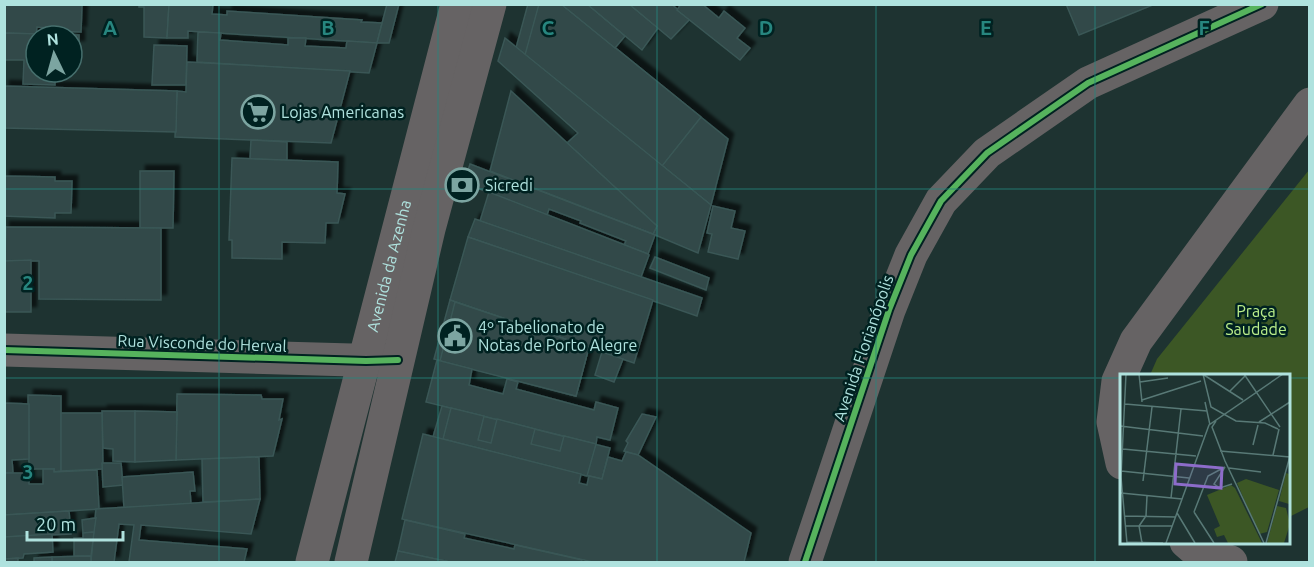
<svg xmlns="http://www.w3.org/2000/svg" width="1314" height="567" font-family="Ubuntu,sans-serif">
	<defs>
		<filter id="shadow"><feDropShadow dx="5.5" dy="-5.5" stdDeviation="1.5" flood-color="#0009"/></filter>
	</defs>
	<rect width="100%" height="100%" fill="#1e3331"/>
	<polygon fill="#3c5725" points="1309,170 1309,507 1289,517 1288,375 1150,375 1157,359"/>
	<g fill="#304948" stroke="#3a5756" stroke-width="1.5" filter="url(#shadow)">
		<polygon points="4,4 82,5 81,32 49,31 49,28 37,27 36,34 4,33"/>
		<polygon points="139,4 169,4 167,38 144,37 144,7 139,7"/>
		<polygon points="169,4 213,4 212,14 227,15 227,11 362,20 361,22 382,23 377,43 188,31 188,38 167,38"/>
		<polygon points="387,4 399,4 389,43 377,43"/>
		<polygon points="528,4 561,4 728,139 711,205 516,48"/>
		<polygon points="539,4 561,4 701,117 662,166 525,55"/>
		<polygon points="561,4 587,4 625,36 615,48"/>
		<polygon points="587,4 629,4 658,28 642,50"/>
		<polygon points="629,4 671,4 690,19 671,39"/>
		<polygon points="681,4 702,4 719,18 724,11 745,28 737,38 750,48 740,60 677,10"/>
		<polygon points="1066,4 1155,4 1079,35"/>
		<polygon points="198,32 221,33 220,40 288,45 288,38 306,38 305,46 346,48 347,41 377,43 369,73 197,62"/>
		<polygon points="4,33 79,35 79,46 72,46 72,36 36,36 36,72 55,72 55,85 23,84 24,60 4,60"/>
		<polygon points="505,38 711,205 698,253 653,234 657,226 567,143 578,133 498,61"/>
		<polygon points="154,45 187,46 186,85 152,85"/>
		<polygon points="187,62 350,71 331,143 175,137 177,91 186,92"/>
		<polygon points="4,86 177,91 176,132 4,128"/>
		<polygon points="511,91 657,226 653,234 490,171"/>
		<polygon points="251,140 287,142 287,160 250,159"/>
		<polygon points="232,158 338,162 337,193 345,194 338,223 326,223 325,243 282,242 282,259 232,258 232,240 229,240"/>
		<polygon points="470,164 655,235 648,254 624,245 626,241 580,223 581,221 549,209 547,215 464,183"/>
		<polygon points="140,171 174,171 173,228 140,228"/>
		<polygon points="4,176 55,177 55,181 72,181 71,213 55,213 55,218 4,216"/>
		<polygon points="489,192 648,254 649,255 641,277 480,221"/>
		<polygon points="713,206 735,211 731,228 745,231 738,259 708,252 712,234 707,233"/>
		<polygon points="475,219 702,298 697,316 468,237"/>
		<polygon points="4,227 6,227 5,261 4,261"/>
		<polygon points="6,227 161,228 161,300 39,299 39,261 5,261"/>
		<polygon points="468,237 653,300 634,363 450,300"/>
		<polygon points="655,257 709,278 706,290 650,268"/>
		<polygon points="31,260 31,312 4,312 4,261"/>
		<polygon points="450,300 589,347 576,396 434,359"/>
		<polygon points="455,302 589,347 576,396 440,361"/>
		<polygon points="602,352 623,359 614,382 595,375"/>
		<polygon points="437,360 472,369 469,385 503,394 507,379 518,382 516,389 594,410 596,402 618,408 610,440 597,437 596,444 426,402"/>
		<polygon points="177,394 261,395 262,399 283,399 279,420 282,419 273,456 176,460"/>
		<polygon points="28,395 61,396 61,471 54,472 54,469 29,469"/>
		<polygon points="4,403 29,404 29,459 12,460 13,473 4,473"/>
		<polygon points="442,406 610,448 602,479 433,437"/>
		<polygon points="451,408 484,416 478,440 491,443 497,419 535,429 531,444 560,451 564,436 596,444 587,476 443,439"/>
		<polygon points="102,411 135,411 135,462 113,461 113,449 103,448"/>
		<polygon points="135,411 177,412 176,460 135,462"/>
		<polygon points="61,413 102,413 103,469 61,471"/>
		<polygon points="642,414 656,417 638,455 624,451 628,443 626,441"/>
		<polygon points="423,434 581,474 579,483 587,485 589,476 602,479 608,457 622,461 626,452 638,455 751,533 744,562 593,562 402,519"/>
		<polygon points="259,457 260,499 203,502 202,459"/>
		<polygon points="102,463 121,463 123,485 103,487"/>
		<polygon points="43,469 54,469 54,472 97,470 99,509 4,515 4,473 29,473 29,484 43,484"/>
		<polygon points="193,472 195,491 190,491 191,504 124,508 122,477"/>
		<polygon points="260,499 251,534 141,525 139,540 247,549 244,562 129,562 134,525 119,524 114,562 91,562 96,509"/>
		<polygon points="69,511 71,534 4,537 4,515"/>
		<polygon points="96,518 94,532 83,533 82,520"/>
		<polygon points="405,520 465,534 464,538 514,549 515,545 582,560 581,562 450,562 398,551"/>
		<polygon points="94,532 91,556 74,556 74,538 83,538 83,533"/>
		<polygon points="52,534 53,552 24,554 23,558 4,559 4,537"/>
		<polygon points="398,551 450,562 395,562"/>
		<polygon points="91,556 91,562 52,562 52,557"/>
		<polygon points="52,557 52,562 34,562 34,558"/>
		<polygon points="18,558 18,562 4,562 4,559"/>
	</g>
	<g fill="none" stroke-linecap="round" stroke-linejoin="round">
		<g stroke="#666364" stroke-width="33">
			<polyline points="4,350 388,361"/>
			<polyline points="1122,463 1113,422 1118,381 1136,341 1310,104"/>
			<polyline points="1186,542 1193,548 1231,562"/>
			<path id="s1" d="M 312,562 C 361,377 407,190 457,4"/>
			<polyline points="351,562 429,229 490,4"/>
			<polyline points="805,562 889,310 911,255 941,201 987,153 1088,83 1262,4"/>
		</g>
		<defs>
			<g id="cycleway">
				<polyline points="4,350 366,361 398,360"/>
				<polyline points="805,562 889,310 911,255 941,201 987,153 1088,83 1262,4"/>
			</g>
		</defs>
		<use href="#cycleway" stroke="#002221" stroke-width="10"/>
		<use href="#cycleway" stroke="#56b35d" stroke-width="6"/>
	</g>
	<path fill="none" stroke="#27867f" stroke-width="1.5" stroke-opacity="0.55" d="M 219,4 L 219,562M 438,4 L 438,562M 657,4 L 657,562M 876,4 L 876,562M 1095,4 L 1095,562M 4,189 L 1310,189M 4,378 L 1122,378M 1288,378 L 1310,378"/>
	<defs>
		<symbol id="supermarket-ring" viewBox="-11 -11 22 22"><circle r="9.5" fill="#002221" stroke="#7ca5a1" stroke-width="1.5"/><path d="M-6-5.5h2.5l.6 2H6L4.5 2H-2.5L-4.4-4H-6ZM-1.5 3.2a1.3 1.3 0 1 0 .1 0ZM3 3.2a1.3 1.3 0 1 0 .1 0Z" fill="#7ca5a1"/></symbol>
		<symbol id="bank-ring" viewBox="-11 -11 22 22"><circle r="9.5" fill="#002221" stroke="#7ca5a1" stroke-width="1.5"/><path d="M-6-4H6V4H-6ZM0-2.3a2.3 2.3 0 1 0 0 4.6a2.3 2.3 0 1 0 0-4.6Z" fill="#7ca5a1"/></symbol>
		<symbol id="civic-ring" viewBox="-11 -11 22 22"><circle r="9.5" fill="#002221" stroke="#7ca5a1" stroke-width="1.5"/><path d="M-.6-6.5H3V-4.5H.6V-3L4-1V1h2V6H-6V1h2V-1L-.6-3ZM-1.2 2.5V6h2.4V2.5Z" fill="#7ca5a1"/></symbol>
	</defs>
	<g fill-rule="evenodd">
		<use href="#supermarket-ring" x="239" y="93" width="38" height="38"/>
		<use href="#bank-ring" x="443" y="166" width="38" height="38"/>
		<use href="#civic-ring" x="436" y="317" width="38" height="38"/>
	</g>
	<g text-anchor="middle" stroke-width="5" stroke-linejoin="round" paint-order="stroke">
		<g font-size="16" fill="#afe2de" stroke="#002221" text-anchor="start">
			<text x="281" y="118">Lojas Americanas</text>
			<text x="485" y="191">Sicredi</text>
			<text x="478" y="333">4º Tabelionato de<tspan x="478" dy="18">Notas de Porto Alegre</tspan></text>
		</g>
		<g font-size="16" fill="#afe2de" stroke="#002221">
			<text dy="6" stroke="none"><textPath href="#s1" startOffset="306">Avenida da Azenha</textPath></text>
			<text transform="translate(202 343) rotate(2)" y="6">Rua Visconde do Herval</text>
			<text transform="translate(863 348) rotate(-71)" y="6">Avenida Florianópolis</text>
		</g>
		<g font-size="16" fill="#baee8a" stroke="#002221">
			<text x="1256" y="317">Praça<tspan x="1256" dy="18">Saudade</tspan></text>
		</g>
	</g>
	<g transform="translate(1120 374)">
		<rect width="170" height="170" fill="#1e3331"/>
		<path d="M 166,99 L 169,100 L 169,130 L 159,127 ZM 126,105 L 159,116 L 147,158 L 139,160 L 117,109 ZM 111,111 L 115,114 L 142,169 L 108,169 L 104,161 L 97,163 L 94,155 L 100,152 L 87,121 ZM 157,132 L 166,134 L 170,150 L 164,169 L 147,169 Z" fill="#3c5725"/>
		<path fill="none" stroke="#587976" stroke-width="1.5" d="M 6,0 L 1,103 L 7,169M 19,0 L 22,28M 83,0 L 91,33 L 116,47 L 145,49 L 158,55M 124,0 L 160,53M 84,1 L 123,26M 20,8 L 48,4M 110,17 L 125,2M 22,26 L 81,7M 85,28 L 90,51M 5,30 L 87,37M 96,47 L 92,53 L 105,87 L 144,169M 139,48 L 170,28M 0,52 L 83,62M 133,71 L 138,51M 3,75 L 76,82M 100,77 L 170,83M 153,81 L 159,55M 105,93 L 94,110 L 100,114 L 112,110M 109,94 L 141,98M 1,97 L 69,104M 23,107 L 32,33M 1,119 L 62,125M 51,124 L 61,35M 74,138 L 88,102 L 105,93M 74,138 L 94,169M 57,139 L 75,169M 4,142 L 56,143M 5,152 L 52,152M 7,168 L 43,169M 22,169 L 19,152 L 26,142 L 27,122M 46,169 L 89,51 L 163,0M 146,169 L 170,82"/>
		<path fill="#8d6cca" fill-opacity="0.15" stroke="#8d6cca" stroke-width="3" d="M 56,90 L 102,94 L 101,114 L 55,110 Z"/>
		<rect width="170" height="170" fill="none" stroke="#afe2de" stroke-width="3"/>
	</g>
	<g font-size="20" text-anchor="middle" font-weight="bold" fill="#27867f" stroke="#002221" stroke-width="5" stroke-linejoin="round" paint-order="stroke">
		<text x="110" y="35">A</text>
		<text x="328" y="35">B</text>
		<text x="548" y="35">C</text>
		<text x="766" y="35">D</text>
		<text x="986" y="35">E</text>
		<text x="1204" y="35">F</text>
		<text x="28" y="290">2</text>
		<text x="28" y="479">3</text>
	</g>
	<rect width="1314" height="567" fill="none" stroke="#afe2de" stroke-width="12"/>
	<g transform="translate(54 54) rotate(355)"><circle r="28" fill="#002221" stroke="#466f6d" stroke-width="1.5"/>
	<path d="M0-4.5L10 22L0 15L-10 22Z" fill="#7ca5a1"/>
	<text y="-9" font-size="16" font-weight="bold" text-anchor="middle" fill="#afe2de">N</text>
	</g>
	<path d="M27 531v9h96v-9" fill="none" stroke="#afe2de" stroke-width="3"/>
	<text x="36" y="531" font-size="18" fill="#afe2de" stroke="#002221" stroke-width="4.5" paint-order="stroke">20 m</text>
</svg>
